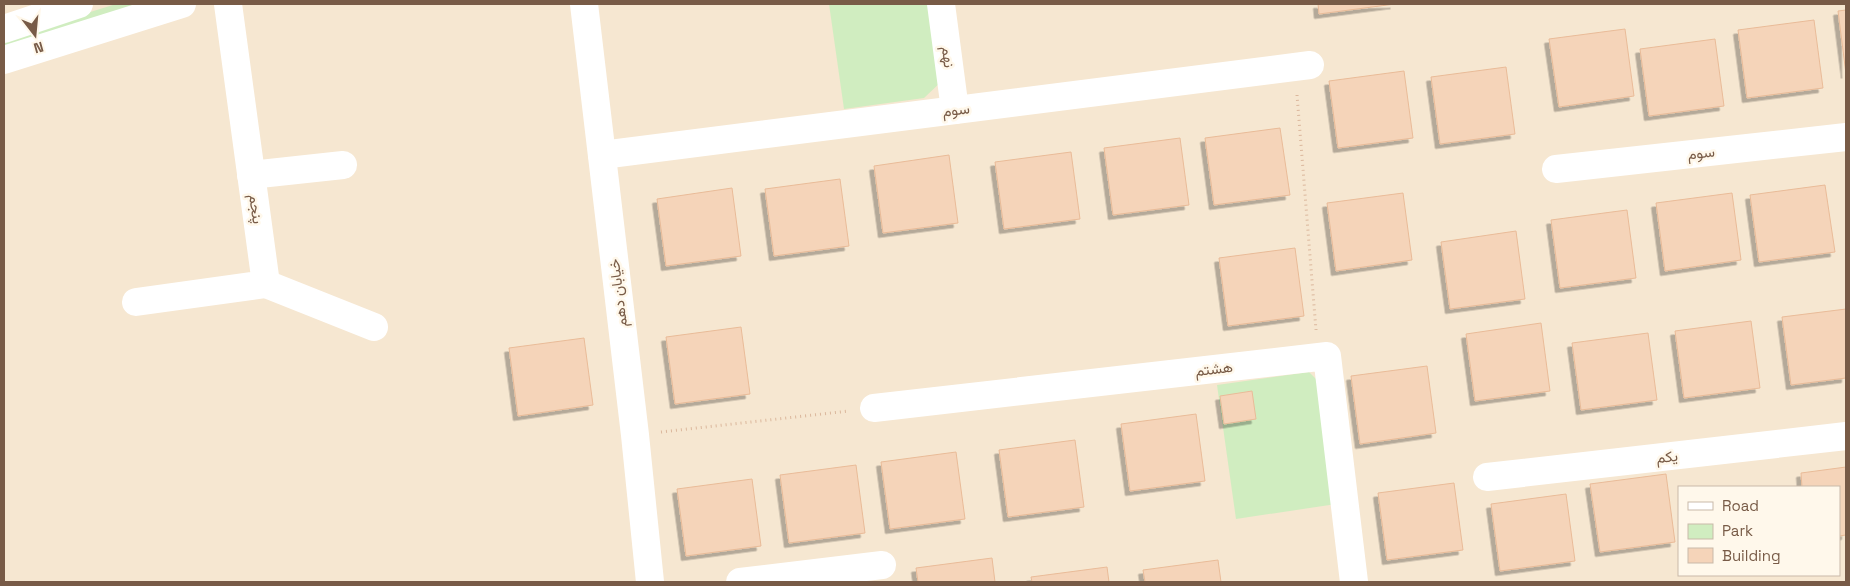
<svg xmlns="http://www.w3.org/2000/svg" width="1850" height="586" font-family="'Space Grotesk',Vazirmatn,sans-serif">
	<defs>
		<filter id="shadow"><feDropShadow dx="-4.5" dy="4.5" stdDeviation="0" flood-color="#0004"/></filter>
	</defs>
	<rect width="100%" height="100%" fill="#fef5e3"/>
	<path fill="#f6e7d1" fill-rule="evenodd" d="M 4,4 L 1846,4 L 1846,582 L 4,582 ZM 1679,487 L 1839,487 L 1839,575 L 1679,575 Z"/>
	<g fill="#d0edc0">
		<polygon points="116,4 154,4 4,51 4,39"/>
		<polygon points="829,4 933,4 944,79 924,98 844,109"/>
		<polygon points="1309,372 1329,392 1343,503 1236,519 1217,385"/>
	</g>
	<g fill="#f5d4b9" stroke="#e9bb98" filter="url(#shadow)">
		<polygon points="1318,4 1395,4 1319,14"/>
		<polygon points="1846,10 1846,74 1838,11"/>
		<polygon points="1814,20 1823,88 1747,98 1738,30"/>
		<polygon points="1625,29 1634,96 1559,107 1549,39"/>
		<polygon points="1715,39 1724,106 1649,116 1640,49"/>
		<polygon points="1506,67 1515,134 1440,144 1431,77"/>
		<polygon points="1404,71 1413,138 1338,148 1329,81"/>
		<polygon points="1280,128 1290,195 1214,205 1205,138"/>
		<polygon points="1180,138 1189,205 1113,215 1104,148"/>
		<polygon points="1071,152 1080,219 1004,229 995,162"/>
		<polygon points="949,155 958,223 883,233 874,166"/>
		<polygon points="840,179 849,246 774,256 765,189"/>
		<polygon points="1825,185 1835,252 1759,262 1750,195"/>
		<polygon points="732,188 741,256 666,266 657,199"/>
		<polygon points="1403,193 1412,260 1336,271 1327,203"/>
		<polygon points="1732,193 1741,260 1665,271 1656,203"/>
		<polygon points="1627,210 1636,278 1560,288 1551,220"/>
		<polygon points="1516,231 1525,299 1450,309 1441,242"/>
		<polygon points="1295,248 1304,316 1228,326 1219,258"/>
		<polygon points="1846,309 1846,378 1791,385 1782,317"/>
		<polygon points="1751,321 1760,388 1684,398 1675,331"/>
		<polygon points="1541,323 1550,391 1475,401 1466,334"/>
		<polygon points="741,327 750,394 675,404 666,337"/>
		<polygon points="1648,333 1657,400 1581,410 1572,343"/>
		<polygon points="584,338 593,405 518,416 509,348"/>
		<polygon points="1427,366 1436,433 1360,444 1351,376"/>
		<polygon points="1252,391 1256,419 1224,424 1220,396"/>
		<polygon points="1196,414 1205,481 1130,491 1121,424"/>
		<polygon points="1075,440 1084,507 1008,517 999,450"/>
		<polygon points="956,452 965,519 890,529 881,462"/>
		<polygon points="856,465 865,533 789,543 780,475"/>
		<polygon points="1846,467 1846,535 1839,536 1839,487 1802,487 1801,473"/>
		<polygon points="1666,474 1675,542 1600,552 1590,484"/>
		<polygon points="752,479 761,546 686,556 677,489"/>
		<polygon points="1454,483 1463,550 1387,560 1378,493"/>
		<polygon points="1566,494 1575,561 1500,571 1491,504"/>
		<polygon points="992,558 995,582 918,582 916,568"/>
		<polygon points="1218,560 1221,582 1145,582 1143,570"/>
		<polygon points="1107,567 1109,582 1032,582 1031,577"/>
	</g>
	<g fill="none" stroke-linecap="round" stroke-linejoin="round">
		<g stroke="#dbb79c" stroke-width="3" stroke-dasharray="1 4" stroke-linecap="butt">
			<polyline points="1297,95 1316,330"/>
			<polyline points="661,432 849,411"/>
		</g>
		<g stroke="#fff" stroke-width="28">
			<polyline points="584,4 635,435 650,582"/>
			<polyline points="941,4 955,110"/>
			<polyline points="4,29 79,4"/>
			<polyline points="4,60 182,4"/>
			<polyline points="602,155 1310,65"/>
			<polyline points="1556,169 1846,137"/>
			<polyline points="251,175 343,165"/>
			<polyline points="266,284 374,327"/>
			<polyline points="136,302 266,284 228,4"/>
			<polyline points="874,408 1327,356 1354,582"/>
			<polyline points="1487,477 1846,436"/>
			<polyline points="740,582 882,565"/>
		</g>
	</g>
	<g text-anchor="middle" stroke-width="5" stroke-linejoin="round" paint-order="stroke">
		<g font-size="15" fill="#785b47" stroke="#fff8eb">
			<text transform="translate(948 57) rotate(83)" y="5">نهم</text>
			<text transform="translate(956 110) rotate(-7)" y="5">سوم</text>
			<text transform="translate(1701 153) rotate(-6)" y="5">سوم</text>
			<text transform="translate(256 209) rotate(82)" y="5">پنجم</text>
			<text transform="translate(618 293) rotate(-97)" y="5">خیابان دهم</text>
			<text transform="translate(1214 369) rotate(-7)" y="5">هشتم</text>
			<text transform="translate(1667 457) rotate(-7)" y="5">یکم</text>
		</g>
	</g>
	<rect width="1850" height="586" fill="none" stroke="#785b47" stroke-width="10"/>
	<rect x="1678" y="486" width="162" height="90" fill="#fff8eb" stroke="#c9b9a9"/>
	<rect x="1688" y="502" width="25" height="8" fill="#ffffff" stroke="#c9b9a9"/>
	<text x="1722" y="511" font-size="15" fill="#785b47">Road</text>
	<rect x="1688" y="524" width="25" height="15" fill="#d0edc0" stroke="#c9b9a9"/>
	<text x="1722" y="536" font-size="15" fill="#785b47">Park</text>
	<rect x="1688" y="548" width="25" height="15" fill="#f5d4b9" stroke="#c9b9a9"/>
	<text x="1722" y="561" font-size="15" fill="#785b47">Building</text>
	<g transform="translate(35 35) rotate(164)" stroke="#fff8eb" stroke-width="4" paint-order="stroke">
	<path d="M0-4L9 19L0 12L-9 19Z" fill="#785b47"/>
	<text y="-8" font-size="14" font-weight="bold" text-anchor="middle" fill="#785b47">N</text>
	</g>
</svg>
